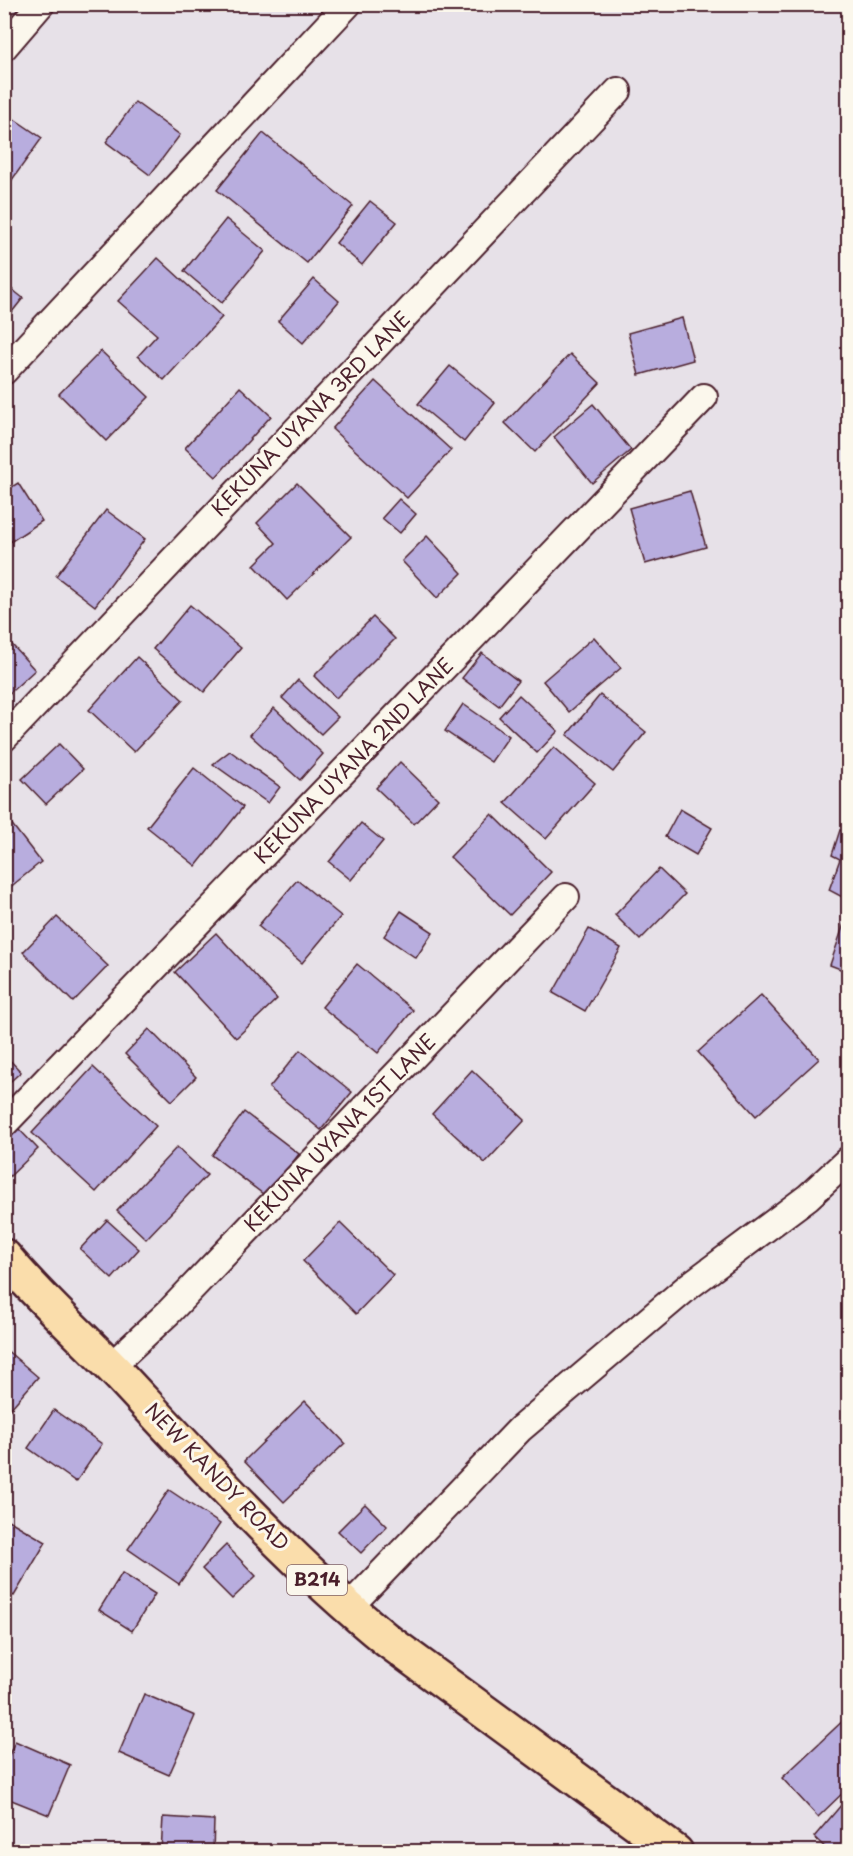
<svg xmlns="http://www.w3.org/2000/svg" width="853" height="1856" font-family="'Playpen Sans',sans-serif">
	<rect width="100%" height="100%" fill="#e7e1e8"/>
	<filter id="ink" filterUnits="userSpaceOnUse"><feTurbulence type="fractalNoise" baseFrequency=".0167" numOctaves="2"/><feDisplacementMap in="SourceGraphic" scale="12" xChannelSelector="R" yChannelSelector="G"/><feConvolveMatrix kernelMatrix="1 2 1 2 8 2 1 2 1" color-interpolation-filters="sRGB"/></filter>
	<g filter="url(#ink)">
		<g fill="#b8adde" stroke="#4a1f2b" stroke-width="1.5">
			<polygon points="135,102 180,135 150,175 106,142"/>
			<polygon points="4,112 42,138 4,191"/>
			<polygon points="263,133 353,206 307,263 217,190"/>
			<polygon points="370,201 397,222 362,265 336,243"/>
			<polygon points="226,219 265,251 222,303 184,271"/>
			<polygon points="158,258 222,317 164,380 138,356 157,335 118,301"/>
			<polygon points="314,279 339,301 303,343 278,321"/>
			<polygon points="4,283 23,298 4,322"/>
			<polygon points="682,318 693,360 639,375 628,333"/>
			<polygon points="101,351 149,397 106,441 59,394"/>
			<polygon points="570,354 600,383 535,452 505,423"/>
			<polygon points="450,366 495,403 464,442 418,404"/>
			<polygon points="375,381 451,450 407,498 332,429"/>
			<polygon points="240,387 271,416 216,477 185,448"/>
			<polygon points="593,404 631,450 592,483 554,437"/>
			<polygon points="18,483 42,521 4,546 4,492"/>
			<polygon points="297,483 351,537 287,600 254,565 276,543 257,523"/>
			<polygon points="690,491 706,547 645,564 629,508"/>
			<polygon points="399,499 416,514 400,533 382,518"/>
			<polygon points="106,510 145,539 95,606 56,576"/>
			<polygon points="427,536 462,573 437,598 402,561"/>
			<polygon points="190,605 241,648 204,692 153,649"/>
			<polygon points="373,617 395,639 336,698 314,676"/>
			<polygon points="4,636 35,670 4,698"/>
			<polygon points="594,637 621,668 569,712 543,681"/>
			<polygon points="482,653 518,681 499,706 462,678"/>
			<polygon points="137,657 183,700 134,752 89,710"/>
			<polygon points="298,680 338,717 321,734 282,698"/>
			<polygon points="519,695 558,731 537,753 499,717"/>
			<polygon points="600,695 646,732 613,772 567,735"/>
			<polygon points="463,704 509,736 491,762 445,731"/>
			<polygon points="274,708 323,754 300,780 250,735"/>
			<polygon points="59,744 83,769 46,804 22,779"/>
			<polygon points="554,747 595,783 546,839 505,803"/>
			<polygon points="230,751 280,787 268,803 213,764"/>
			<polygon points="400,762 438,799 414,824 376,788"/>
			<polygon points="194,768 243,807 196,866 147,827"/>
			<polygon points="680,809 712,828 696,855 665,837"/>
			<polygon points="492,814 551,872 510,915 450,857"/>
			<polygon points="7,818 41,862 8,889 4,884 4,820"/>
			<polygon points="361,823 383,841 351,880 329,862"/>
			<polygon points="840,830 848,833 848,900 829,890 840,859 832,855"/>
			<polygon points="659,869 685,894 640,940 615,915"/>
			<polygon points="297,880 341,916 302,963 258,926"/>
			<polygon points="401,911 433,932 416,958 384,936"/>
			<polygon points="848,912 848,972 830,965"/>
			<polygon points="57,917 108,966 73,1002 23,952"/>
			<polygon points="589,929 621,948 585,1011 553,993"/>
			<polygon points="216,933 277,999 236,1038 175,972"/>
			<polygon points="357,964 413,1010 378,1053 322,1007"/>
			<polygon points="761,995 819,1059 756,1116 698,1052"/>
			<polygon points="149,1029 196,1077 172,1101 125,1054"/>
			<polygon points="300,1050 352,1092 321,1130 269,1088"/>
			<polygon points="4,1054 21,1072 4,1087"/>
			<polygon points="93,1067 156,1126 96,1192 32,1133"/>
			<polygon points="472,1070 525,1120 485,1163 432,1114"/>
			<polygon points="244,1112 299,1154 267,1197 212,1155"/>
			<polygon points="17,1127 38,1149 4,1182 4,1139"/>
			<polygon points="177,1147 207,1175 146,1239 117,1211"/>
			<polygon points="107,1220 139,1249 112,1279 80,1249"/>
			<polygon points="340,1223 393,1275 356,1314 303,1261"/>
			<polygon points="4,1348 38,1377 4,1416"/>
			<polygon points="305,1401 345,1443 284,1502 244,1461"/>
			<polygon points="54,1410 102,1444 76,1482 28,1448"/>
			<polygon points="169,1490 220,1524 179,1584 128,1549"/>
			<polygon points="365,1504 387,1526 361,1553 338,1531"/>
			<polygon points="8,1520 46,1542 14,1596 4,1591 4,1527"/>
			<polygon points="226,1545 256,1576 232,1599 202,1569"/>
			<polygon points="122,1573 155,1594 132,1631 99,1610"/>
			<polygon points="144,1694 195,1716 169,1775 119,1753"/>
			<polygon points="848,1716 848,1788 818,1817 782,1778"/>
			<polygon points="15,1741 70,1765 49,1815 4,1797 4,1767"/>
			<polygon points="848,1797 848,1852 830,1852 814,1837"/>
			<polygon points="163,1817 214,1820 213,1852 161,1852"/>
		</g>
		<g fill="none" stroke-linecap="round" stroke-linejoin="round">
			<defs>
				<g id="minor">
					<polyline points="4,47 41,4"/>
					<polyline points="4,371 348,4"/>
					<polyline points="4,738 618,91"/>
					<polyline points="4,1124 704,397"/>
					<polyline points="111,1366 169,1312 566,897"/>
					<polyline points="348,1608 520,1429 689,1286 808,1197 848,1160"/>
				</g>
				<path id="primary" d="M 4,1256 C 40,1299 82,1336 121,1377 C 206,1468 291,1562 388,1641 L 676,1852"/>
			</defs>
			<use href="#minor" stroke="#4a1f2b" stroke-width="30"/>
			<use href="#primary" stroke="#4a1f2b" stroke-width="38"/>
			<use href="#minor" stroke="#fbf7ec" stroke-width="26"/>
			<use href="#primary" stroke="#faddab" stroke-width="33"/>
		</g>
	</g>
	<g text-anchor="middle" stroke-width="6" stroke-linejoin="round" paint-order="stroke">
		<rect fill="#fbf7ec" stroke="#7f6065" stroke-width="1.5" x="287" y="1565" width="60" height="30" rx="4.5"/>
		<g font-size="18" font-weight="bold" fill="#4a1f2b">
			<text x="317" y="1586">B214</text>
		</g>
		<g font-size="20" fill="#4a1f2b" stroke="#fbf7ec">
			<text transform="translate(311 414) rotate(-46)" y="7">KEKUNA UYANA 3RD LANE</text>
			<text transform="translate(354 761) rotate(-46)" y="7">KEKUNA UYANA 2ND LANE</text>
			<text transform="translate(340 1133) rotate(-46)" y="7">KEKUNA UYANA 1ST LANE</text>
			<text transform="translate(217 1477) rotate(46)" y="7">NEW KANDY ROAD</text>
		</g>
	</g>
	<rect width="853" height="1856" fill="none" stroke="#fbf7ec" stroke-width="24"/>
	<rect x="12" y="12" width="829" height="1832" fill="none" stroke="#4a1f2b" stroke-width="2" filter="url(#ink)"/>
</svg>
